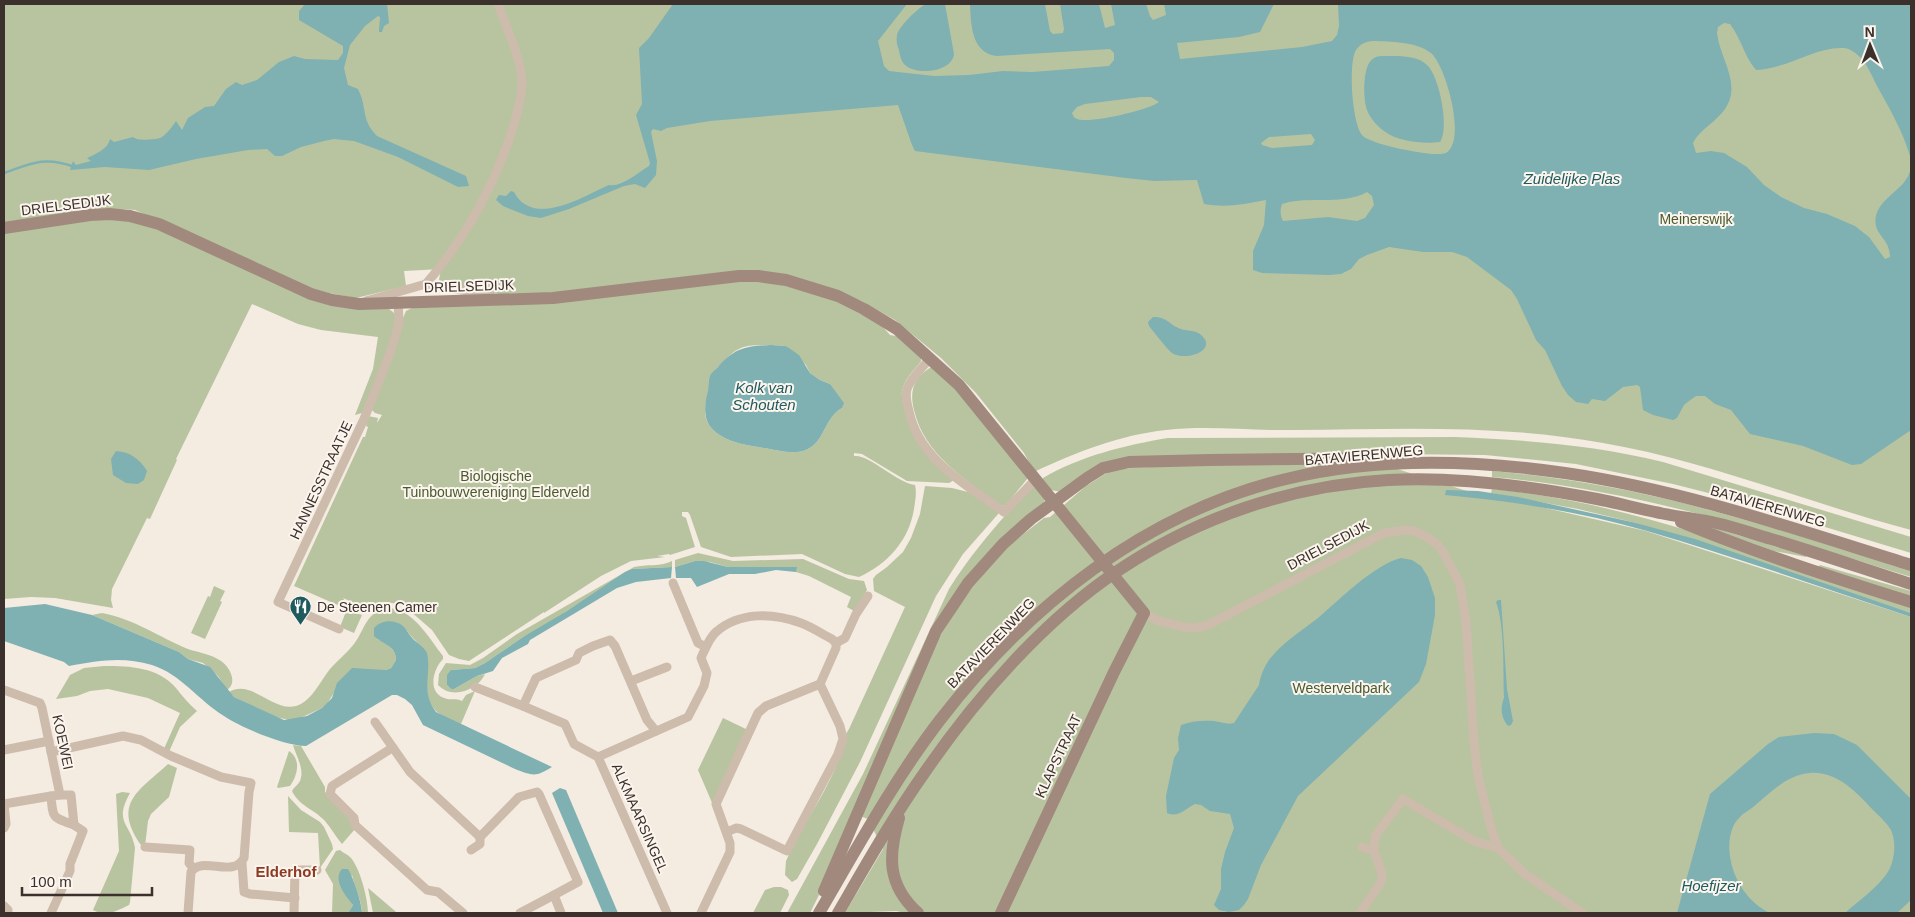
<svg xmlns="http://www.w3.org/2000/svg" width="1915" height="917" font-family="Helvetica,sans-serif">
	<rect width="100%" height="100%" fill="#f4ebe1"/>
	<g fill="#b8c4a0" fill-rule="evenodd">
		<path d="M 4,4 L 1911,4 L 1911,530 C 1808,503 1708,461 1603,443 C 1500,424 1397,429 1293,430 C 1251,431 1208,425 1166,430 C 1120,435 1076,452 1034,472 L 1024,453 L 976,393 L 941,358 L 895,320 L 861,301 L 745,270 L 552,293 L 499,294 L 448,286 L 439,280 L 441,269 L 404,271 L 406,286 L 356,298 L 312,290 L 135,210 C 94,205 46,217 4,223 Z"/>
		<path d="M 103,218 L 141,223 L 186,241 L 290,290 L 389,309 C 393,312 395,313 396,318 C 398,336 370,393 362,413 L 355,415 L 373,369 L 378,337 L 321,330 L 298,324 L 252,304 L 176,459 L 177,460 L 150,519 L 147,518 L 112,589 L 111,600 L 113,608 L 55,598 L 31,597 L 4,599 L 4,233 Z"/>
		<path d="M 724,280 L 765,280 L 849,304 L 883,327 L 890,335 L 901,337 L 921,357 L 921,361 C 914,370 904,380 902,391 C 901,397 904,405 905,411 C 913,444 928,458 954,480 L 949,483 L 907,481 L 862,454 L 854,453 L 854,456 C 870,454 895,482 915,485 C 917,493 915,501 914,509 C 909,540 888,564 859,577 L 845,574 L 802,554 L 731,557 L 701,547 L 690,515 L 688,512 L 682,512 L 682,516 L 686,518 L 695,547 L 670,555 L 669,554 L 657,556 L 665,557 L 631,561 L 601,576 L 544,613 L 544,612 L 469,661 L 459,659 L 449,655 L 432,630 L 402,604 L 382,602 L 366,608 L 343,598 L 352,612 L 362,615 L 354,633 L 340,627 L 347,609 L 294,586 L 363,437 L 365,437 L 368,427 L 366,426 L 368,416 L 378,418 L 377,423 L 382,415 L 375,413 L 371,409 L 403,318 L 406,311 L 412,308 ZM 771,345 L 786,346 L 806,365 L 810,373 L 820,380 L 830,384 L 842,408 C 824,418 825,442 806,450 C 793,455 777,450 764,448 C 746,445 721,442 709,425 C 701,413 707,400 709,388 C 709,384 708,379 710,377 C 713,371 732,352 737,350 C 747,344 759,345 771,345 Z"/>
		<path d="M 931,367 L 941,371 L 1028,478 L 1005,506 L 999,505 C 964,477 925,456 914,410 C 909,390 914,378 931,367 Z"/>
		<path d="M 1455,437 C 1526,440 1594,445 1663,462 L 1911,537 L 1911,553 L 1736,500 L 1673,484 L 1576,464 L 1485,455 L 1393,454 L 1122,460 L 1061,492 L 1051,490 L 1043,483 L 1043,478 C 1080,456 1126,445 1168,438 Z"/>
		<polygon points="1375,462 1492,499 1537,506 1646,531 1911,617 1911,913 906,913 896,911 845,913 883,849 868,819 860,816 938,639 973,584 1008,546 1044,518 1050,517 1086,486 1113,469 1210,464"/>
		<path d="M 1492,471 C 1550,476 1606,485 1662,498 C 1746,518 1828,545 1911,570 L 1911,577 C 1774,534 1636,489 1492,477 Z"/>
		<path d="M 925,486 L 952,488 L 972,493 L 999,513 L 963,554 L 936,596 L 860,762 L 817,844 L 797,879 L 792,882 L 785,875 L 786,861 C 800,829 821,801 835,769 C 841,756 841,740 849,729 L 905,607 L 874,591 L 873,579 L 876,575 L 887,567 L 903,552 L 911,538 L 920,514 Z"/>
		<path d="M 1035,487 L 1045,498 L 1044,504 L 960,589 L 833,867 L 810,913 L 787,913 L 863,774 L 949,589 C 972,552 1000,521 1029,489 Z"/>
		<path d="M 1492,489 C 1636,503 1775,560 1911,607 L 1911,613 L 1632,522 L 1578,509 L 1491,493 Z"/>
		<polygon points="1712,527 1806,556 1806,557 1774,551 1714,530"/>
		<polygon points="698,553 733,561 803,559 849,579 864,581 867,590 857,609 854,611 847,607 851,597 809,576 796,572 796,567 728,567 710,562 695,561 675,567 675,560"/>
		<path d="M 672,561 L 672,567 L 632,569 L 541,628 L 523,637 L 485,663 L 475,668 L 451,670 L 447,685 L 451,689 L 454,689 L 477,676 L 485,674 C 478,690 452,700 438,685 L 439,674 L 446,663 L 470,665 L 483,658 L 517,634 L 634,567 C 646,564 661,567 672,561 Z"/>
		<polygon points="1820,565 1911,591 1911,598 1818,567"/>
		<polygon points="214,586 225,591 220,601 222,602 205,639 191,633 208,596 210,597"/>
		<path d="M 386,608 C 412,607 429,638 443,656 L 443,659 C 433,669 426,694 447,699 C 453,700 455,698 462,701 L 466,695 L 475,691 L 461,724 C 433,713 425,707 427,675 C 427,671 428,667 428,663 C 427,649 414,641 407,631 L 377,639 C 387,644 396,648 396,660 L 391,668 L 386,670 L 375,670 L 335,691 L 327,704 L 322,708 L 298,719 L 289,720 L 276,717 L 234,697 L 229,692 C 254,677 278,721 304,702 C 315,694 322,679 330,669 C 338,660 347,653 354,644 C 366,628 364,615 386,608 Z"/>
		<path d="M 102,613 C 134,619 159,637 188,649 C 200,653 211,654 221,661 C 230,667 238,683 227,690 L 218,676 L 203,663 L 188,659 L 179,652 L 92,615 Z"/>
		<path d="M 104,666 C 130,666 158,667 176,688 C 183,697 189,704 197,711 L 180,727 L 168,754 L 163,751 L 180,713 L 148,698 L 108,689 L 90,691 L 77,696 L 56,699 L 70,675 L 84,668 Z"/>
		<polygon points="723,718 748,730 713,805 698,770"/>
		<path d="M 293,745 L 301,746 L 325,787 L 325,792 L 345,812 L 355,829 L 342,844 C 336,837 331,828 325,821 C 314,809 299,806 292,791 C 294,787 298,785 300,781 C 305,769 296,756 293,745 Z"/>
		<path d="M 289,751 C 302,760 297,776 290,786 L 278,788 L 277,787 Z"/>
		<path d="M 168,764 L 177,768 L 169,797 L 151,814 L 148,821 L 145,846 L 141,845 C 112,803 139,791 168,764 Z"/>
		<path d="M 122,792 L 130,793 C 113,823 131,823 135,848 L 130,902 L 129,905 C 117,911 106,917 93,910 L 119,851 L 116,794 Z"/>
		<polygon points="288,796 301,810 320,822 324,827 332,844 333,849 320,868 318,833 289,832"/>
		<path d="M 340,850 C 343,853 347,854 350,857 C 360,867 368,899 368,913 L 362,913 C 362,901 355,888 352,875 L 343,890 L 353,905 L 348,913 L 332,913 L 333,884 L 325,870 L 336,851 Z"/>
		<polygon points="774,887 781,887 788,890 789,895 780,913 753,913 765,890"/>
		<polygon points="368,888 395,911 397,913 373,913"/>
	</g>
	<g fill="#7fb0b2" fill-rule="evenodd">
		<path d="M 305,4 L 387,4 L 389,23 L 384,26 L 382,32 L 379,32 L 380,17 L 378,16 L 365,26 L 350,45 L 344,68 L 348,85 L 358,89 C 368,109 360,118 377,136 L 466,176 L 469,186 L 458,187 L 398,157 L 354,141 L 334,139 L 324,141 L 301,147 L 282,156 L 275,156 L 267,149 L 248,150 L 196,159 L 149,170 L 105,167 L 70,170 L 73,161 L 76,165 L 91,161 L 87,158 C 96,154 108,149 110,139 L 114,142 L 133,137 C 137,141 153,140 160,138 C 165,136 173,126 176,121 L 182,130 L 188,118 L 205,107 L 214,106 L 226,89 L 236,82 L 242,85 L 257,80 L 279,62 L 294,56 L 305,59 L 338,60 L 343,53 L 343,46 L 299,20 L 299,11 Z"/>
		<path d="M 673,4 L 907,4 L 878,41 L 884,66 L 889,71 L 934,76 L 969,75 L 1003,71 L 1032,72 L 1109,66 L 1114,60 L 1114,53 L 1110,49 L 996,56 C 971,52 971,24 970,4 L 1045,4 L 1050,31 L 1053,34 L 1063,33 L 1064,29 L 1060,4 L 1099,4 L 1105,28 L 1115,25 L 1111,4 L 1146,4 L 1150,16 L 1153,20 L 1166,15 L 1164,4 L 1274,4 L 1260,32 L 1239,37 L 1177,43 L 1180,59 L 1302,47 L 1332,41 L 1337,35 L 1339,26 L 1338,4 L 1911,4 L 1911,430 L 1861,464 L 1852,465 L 1803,446 L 1750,434 L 1731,410 L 1715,404 L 1705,396 L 1696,396 L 1689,401 L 1684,405 L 1677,418 L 1673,420 L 1653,415 L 1643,410 L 1640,387 L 1637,385 L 1623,387 L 1605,401 L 1592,399 L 1588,404 L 1576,402 L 1568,395 L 1562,386 L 1545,350 L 1536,340 L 1517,299 L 1511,290 L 1467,257 L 1452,252 L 1423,252 L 1389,247 L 1367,255 L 1359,259 L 1351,269 L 1341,274 L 1329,275 L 1262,273 L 1253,270 L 1253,251 L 1264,225 L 1266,200 C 1245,204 1226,208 1204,204 L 1197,180 L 1154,181 L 1126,178 L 915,151 L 912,145 L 898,105 L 710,121 L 667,128 L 661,131 L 653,129 L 651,132 L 657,161 L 656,175 L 645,188 L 635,184 L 624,186 L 569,209 L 541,218 L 528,216 L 510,209 L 503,206 L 496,200 L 499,195 L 506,196 L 511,191 L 514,192 C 533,228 582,197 609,185 C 623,187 637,173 649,166 L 650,163 L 636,115 L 642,104 L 639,48 L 649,38 ZM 1724,23 L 1730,24 C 1741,38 1744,56 1756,70 C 1787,69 1816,46 1844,48 C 1852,49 1858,55 1863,60 C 1868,67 1872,76 1876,84 C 1888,106 1903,131 1910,156 C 1911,160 1911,167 1910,171 C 1905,190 1880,197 1876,216 C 1872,235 1890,237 1890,257 L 1885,259 L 1869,237 L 1855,226 L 1827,214 L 1804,208 L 1781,197 L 1764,185 L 1747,167 L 1724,153 L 1711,151 L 1696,153 L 1693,143 C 1699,131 1711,125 1720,115 C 1746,88 1720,61 1717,33 L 1718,27 ZM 1372,41 C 1391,42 1415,41 1431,53 C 1446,66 1467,141 1446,153 C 1444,154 1437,154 1435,154 C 1422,154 1369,144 1362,135 C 1352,123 1348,63 1356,50 C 1360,44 1365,42 1372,41 ZM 1141,97 L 1151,97 L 1159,102 C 1149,110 1089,124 1077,119 C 1073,117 1074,117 1072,113 L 1077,107 L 1085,104 ZM 1311,134 L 1315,140 L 1312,145 L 1272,148 L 1262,145 L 1261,143 L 1269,137 ZM 1367,192 L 1372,196 L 1374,205 L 1365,218 L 1357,221 L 1328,217 L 1283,221 C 1280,215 1280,210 1282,204 L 1289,202 C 1314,197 1344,205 1367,192 Z"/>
		<path d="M 926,4 L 945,4 L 954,54 C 952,72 917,76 905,65 C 901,61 900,56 899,50 C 897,46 896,40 897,35 C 899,26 918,8 926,4 Z"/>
		<path d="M 1385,56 C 1398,56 1417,55 1427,65 C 1439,75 1450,129 1440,142 C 1424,144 1398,142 1384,131 C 1377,126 1370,118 1367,110 C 1363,99 1362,64 1374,58 C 1377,56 1382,56 1385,56 Z"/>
		<path d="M 1153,317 C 1168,317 1169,325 1181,329 C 1187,331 1194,330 1200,334 C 1220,350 1186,362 1172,353 C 1167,349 1154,332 1149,326 L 1148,322 Z"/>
		<path d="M 771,345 L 786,346 L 799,355 L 810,373 L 820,380 L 830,384 L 844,403 L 842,408 C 824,418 825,442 806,450 C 793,455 777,450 764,448 C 746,445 721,442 709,425 C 703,415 705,402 708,391 C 709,387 708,380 710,376 C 711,373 715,370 717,368 C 734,348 746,346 771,345 Z"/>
		<path d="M 116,451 C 130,452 140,459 147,471 L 144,480 L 138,484 L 126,483 L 113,475 L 111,459 Z"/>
		<path d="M 1446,490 L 1478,491 L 1518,497 L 1632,522 L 1695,539 L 1911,613 L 1911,617 C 1823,588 1736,557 1647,531 C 1581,512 1513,501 1445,495 Z"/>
		<path d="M 1401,558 L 1412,560 L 1421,566 L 1428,577 L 1435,598 L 1435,615 L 1426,664 L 1419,682 L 1298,796 L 1261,865 L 1248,899 L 1244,905 L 1239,910 L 1229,912 L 1219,910 L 1214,905 L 1221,889 L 1221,869 L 1225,852 L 1234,828 L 1230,814 L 1210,811 L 1201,805 L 1195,804 C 1185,809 1178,818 1167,813 L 1166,796 L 1174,758 L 1179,750 L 1178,738 L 1181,725 C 1191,721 1203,720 1214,721 C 1221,722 1227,725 1234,723 L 1259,685 C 1260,677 1264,667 1269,660 C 1282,643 1301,631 1318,618 C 1339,600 1375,564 1401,558 Z"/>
		<polygon points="695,561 704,561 728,567 797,567 796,572 776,570 755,574 729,574 697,587 691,578 676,578 675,567"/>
		<polygon points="672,567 671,578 636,582 617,588 530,640 528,644 502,658 493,671 477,676 454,689 451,689 447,685 447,675 451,670 475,668 485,663 523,637 567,611 625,572 632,569"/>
		<path d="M 1498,600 L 1501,600 L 1507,689 L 1513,721 L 1511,725 L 1508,726 C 1501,718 1500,707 1504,698 C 1503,672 1505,625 1496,602 Z"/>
		<path d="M 45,604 L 92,615 L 179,652 L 188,659 L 210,667 L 234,697 L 284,720 L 307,716 L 322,708 L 332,698 L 337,683 L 352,668 L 386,670 L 391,668 L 396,660 C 396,645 383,645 374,636 L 374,628 C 381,620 394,619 403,626 C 407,630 409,635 413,639 C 418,644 423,646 427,653 C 432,675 420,691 436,712 L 552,767 C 536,777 533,776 515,769 L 423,725 L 412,705 L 405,699 L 397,695 L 392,695 L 306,746 C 285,746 242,728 224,716 C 199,701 181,674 152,665 C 122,656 98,661 69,666 L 64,662 L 4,641 L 4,608 Z"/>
		<path d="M 1814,733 L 1834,734 L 1857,745 L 1911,799 L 1911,900 L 1897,913 L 1845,913 C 1858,901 1883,884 1890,868 C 1895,857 1896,841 1891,830 C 1887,823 1879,816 1873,810 C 1856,792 1837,771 1810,773 C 1786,775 1770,793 1752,808 C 1748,811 1743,813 1740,817 C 1730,826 1728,843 1730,856 C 1733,879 1748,903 1770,913 L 1677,913 L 1710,794 L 1768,744 L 1779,737 Z"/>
		<polygon points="560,788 566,790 618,913 603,913 552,793"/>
		<path d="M 342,869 L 348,869 C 353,877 362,903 362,913 L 348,913 L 353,905 C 346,896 332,880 342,869 Z"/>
	</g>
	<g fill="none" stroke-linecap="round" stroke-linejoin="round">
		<path stroke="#7fb0b2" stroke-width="2.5" d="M 4,173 C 30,164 44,156 72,166"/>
		<g stroke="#cdbbac" stroke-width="9">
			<path d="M 426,284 C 467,236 497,181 515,121 C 518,108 523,93 522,80 C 520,56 506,27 498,4"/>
			<polyline points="366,301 426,284 485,294 494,298"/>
			<path d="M 930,358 C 923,367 911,378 907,389 C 905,396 907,404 909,411 C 919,460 967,485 1004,512 L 1035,480"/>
			<polyline points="673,583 698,643 706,647"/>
			<polyline points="1144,613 1159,621 1184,627 1195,628 1208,625 1384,533 1405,530 1414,531 1427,537 1438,545 1443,552 1460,584 1466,622 1474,743 1478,776 1490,824 1498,848 1525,874 1582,913"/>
			<polyline points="339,629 278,602 364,419 390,353 397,331 399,320 398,303"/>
			<polyline points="836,643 845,638 856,614 868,596"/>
			<polyline points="631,681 667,667"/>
			<polyline points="475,687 523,706"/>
			<polyline points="4,690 40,703 42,708 60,795"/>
			<polyline points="375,722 410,772 480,837 519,797 537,792 539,794 578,882 554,895 561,913"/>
			<polyline points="392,748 332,786 330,794 354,818 355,825 427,890 438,892 463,913"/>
			<polyline points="4,750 49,741"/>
			<path d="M 51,752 L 123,736 L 141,740 L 171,756 L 221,777 L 251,783 L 249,792 L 244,858 C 233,879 202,855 191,872 L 188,913"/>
			<polyline points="598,757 574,744 565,724 523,706 536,678 576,660 579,653 593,646 610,640 615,646 647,720 656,731"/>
			<path d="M 60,795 L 71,795 L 74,825 C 52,817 53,819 51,796 Z"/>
			<polyline points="4,804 51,796"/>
			<polyline points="4,804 6,824 4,828"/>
			<polyline points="727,832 736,828 741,829 787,851 791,843 838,754 843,739 840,726 820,684"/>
			<polyline points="145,847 190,850 189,863 193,868"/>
			<polyline points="1362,847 1374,851"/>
			<polyline points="471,850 480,844 480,837"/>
			<polyline points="242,863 244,892 250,894 295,898"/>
			<polyline points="4,906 8,910 8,913"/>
			<polyline points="51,913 70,871 70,864 83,831 74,825"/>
			<polyline points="294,913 295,870 317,870"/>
			<polyline points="520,913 554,895"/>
			<path d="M 667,913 L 598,757 L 688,717 L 704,686 L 707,673 L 701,658 C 705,649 709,638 716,632 C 740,611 774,613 801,623 C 812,627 822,634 832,639 L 836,643 L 836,648 L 820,684 L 766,706 L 758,713 L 716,804 L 730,843 L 730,852 L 701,913"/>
			<polyline points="1360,913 1381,882 1382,873 1374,851 1375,836 1403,799 1474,841 1498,848"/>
		</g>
		<g stroke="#a18a7d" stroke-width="12">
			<polyline points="4,228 90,215 110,214 130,216 159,224 311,294 332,300 359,304 553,298 739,276 758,276 786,280 838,296 864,309 897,329 959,385 1144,613 1114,672 1001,913"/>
			<path d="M 1681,522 C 1756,553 1834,578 1911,602"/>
			<path d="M 899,818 C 888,856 887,885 918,913"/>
			<polyline points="824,891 936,631 968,583 1003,544 1031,519 1087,478 1103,468 1129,462 1209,460 1395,458"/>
			<path d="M 819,913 C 857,848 894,780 940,720 C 1028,606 1145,513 1286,479 C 1375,457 1475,460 1565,473 C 1683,490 1798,530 1911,565"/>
			<path d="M 838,913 C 866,865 893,817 925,772 C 975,699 1045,619 1119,570 C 1198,517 1293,485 1388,480 C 1457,476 1529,486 1597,499 C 1618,503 1639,509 1660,513 C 1678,517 1698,519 1716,523 C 1735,527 1753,534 1771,539 C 1818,553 1864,569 1911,584"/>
		</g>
	</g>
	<defs>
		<symbol id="restaurant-pin" viewBox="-11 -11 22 30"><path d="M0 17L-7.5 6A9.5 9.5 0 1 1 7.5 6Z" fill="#1f5a5e" stroke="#fbf5ee"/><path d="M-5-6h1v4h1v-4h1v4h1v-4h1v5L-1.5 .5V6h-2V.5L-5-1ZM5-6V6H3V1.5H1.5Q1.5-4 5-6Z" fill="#fff"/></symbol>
	</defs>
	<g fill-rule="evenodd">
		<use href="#restaurant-pin" x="288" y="594" width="25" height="34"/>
	</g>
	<g text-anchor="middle" stroke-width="4" stroke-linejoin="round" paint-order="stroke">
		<g font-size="14" fill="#3b302b" stroke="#fbf5ee">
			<text transform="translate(66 205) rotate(-7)" y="5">DRIELSEDIJK</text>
			<text transform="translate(469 286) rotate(-2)" y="5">DRIELSEDIJK</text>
			<text transform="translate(1364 455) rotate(-5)" y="5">BATAVIERENWEG</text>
			<text transform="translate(321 480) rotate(-65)" y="5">HANNESSTRAATJE</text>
			<text transform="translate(1768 506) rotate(16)" y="5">BATAVIERENWEG</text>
			<text transform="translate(1328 545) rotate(-28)" y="5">DRIELSEDIJK</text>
			<text transform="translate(991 643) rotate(-46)" y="5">BATAVIERENWEG</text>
			<text transform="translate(63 742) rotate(78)" y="5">KOEWEI</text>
			<text transform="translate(1058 756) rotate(-65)" y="5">KLAPSTRAAT</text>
			<text transform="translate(640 818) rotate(66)" y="5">ALKMAARSINGEL</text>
		</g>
		<g font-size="14" fill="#4a5a2e" stroke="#fbf5ee">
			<text x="1696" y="224">Meinerswijk</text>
			<text x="496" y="481">Biologische<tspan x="496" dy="16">Tuinbouwvereniging Elderveld</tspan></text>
			<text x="1341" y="693">Westerveldpark</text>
		</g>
		<g font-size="14" fill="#3b302b" stroke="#fbf5ee" text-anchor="start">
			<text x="317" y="612">De Steenen Camer</text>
		</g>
		<g font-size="15" font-style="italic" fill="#1f5a5e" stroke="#fbf5ee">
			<text x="1572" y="184">Zuidelijke Plas</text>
			<text x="764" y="393">Kolk van<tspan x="764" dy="17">Schouten</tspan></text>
			<text x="1711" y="891">Hoefijzer</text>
		</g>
		<g font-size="15" font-weight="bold" fill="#8c3b22" stroke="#fbf5ee">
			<text x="286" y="877">Elderhof</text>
		</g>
	</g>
	<rect width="1915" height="917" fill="none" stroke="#3b302b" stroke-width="10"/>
	<g transform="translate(1870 45) rotate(359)" stroke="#fbf5ee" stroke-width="4" paint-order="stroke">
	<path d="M0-4L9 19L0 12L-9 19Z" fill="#3b302b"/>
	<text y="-8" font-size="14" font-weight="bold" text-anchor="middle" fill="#3b302b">N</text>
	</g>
	<path d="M22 887v8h130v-8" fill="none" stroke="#3b302b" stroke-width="2.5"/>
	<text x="30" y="887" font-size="15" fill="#3b302b" stroke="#fbf5ee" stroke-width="4" paint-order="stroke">100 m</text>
</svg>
